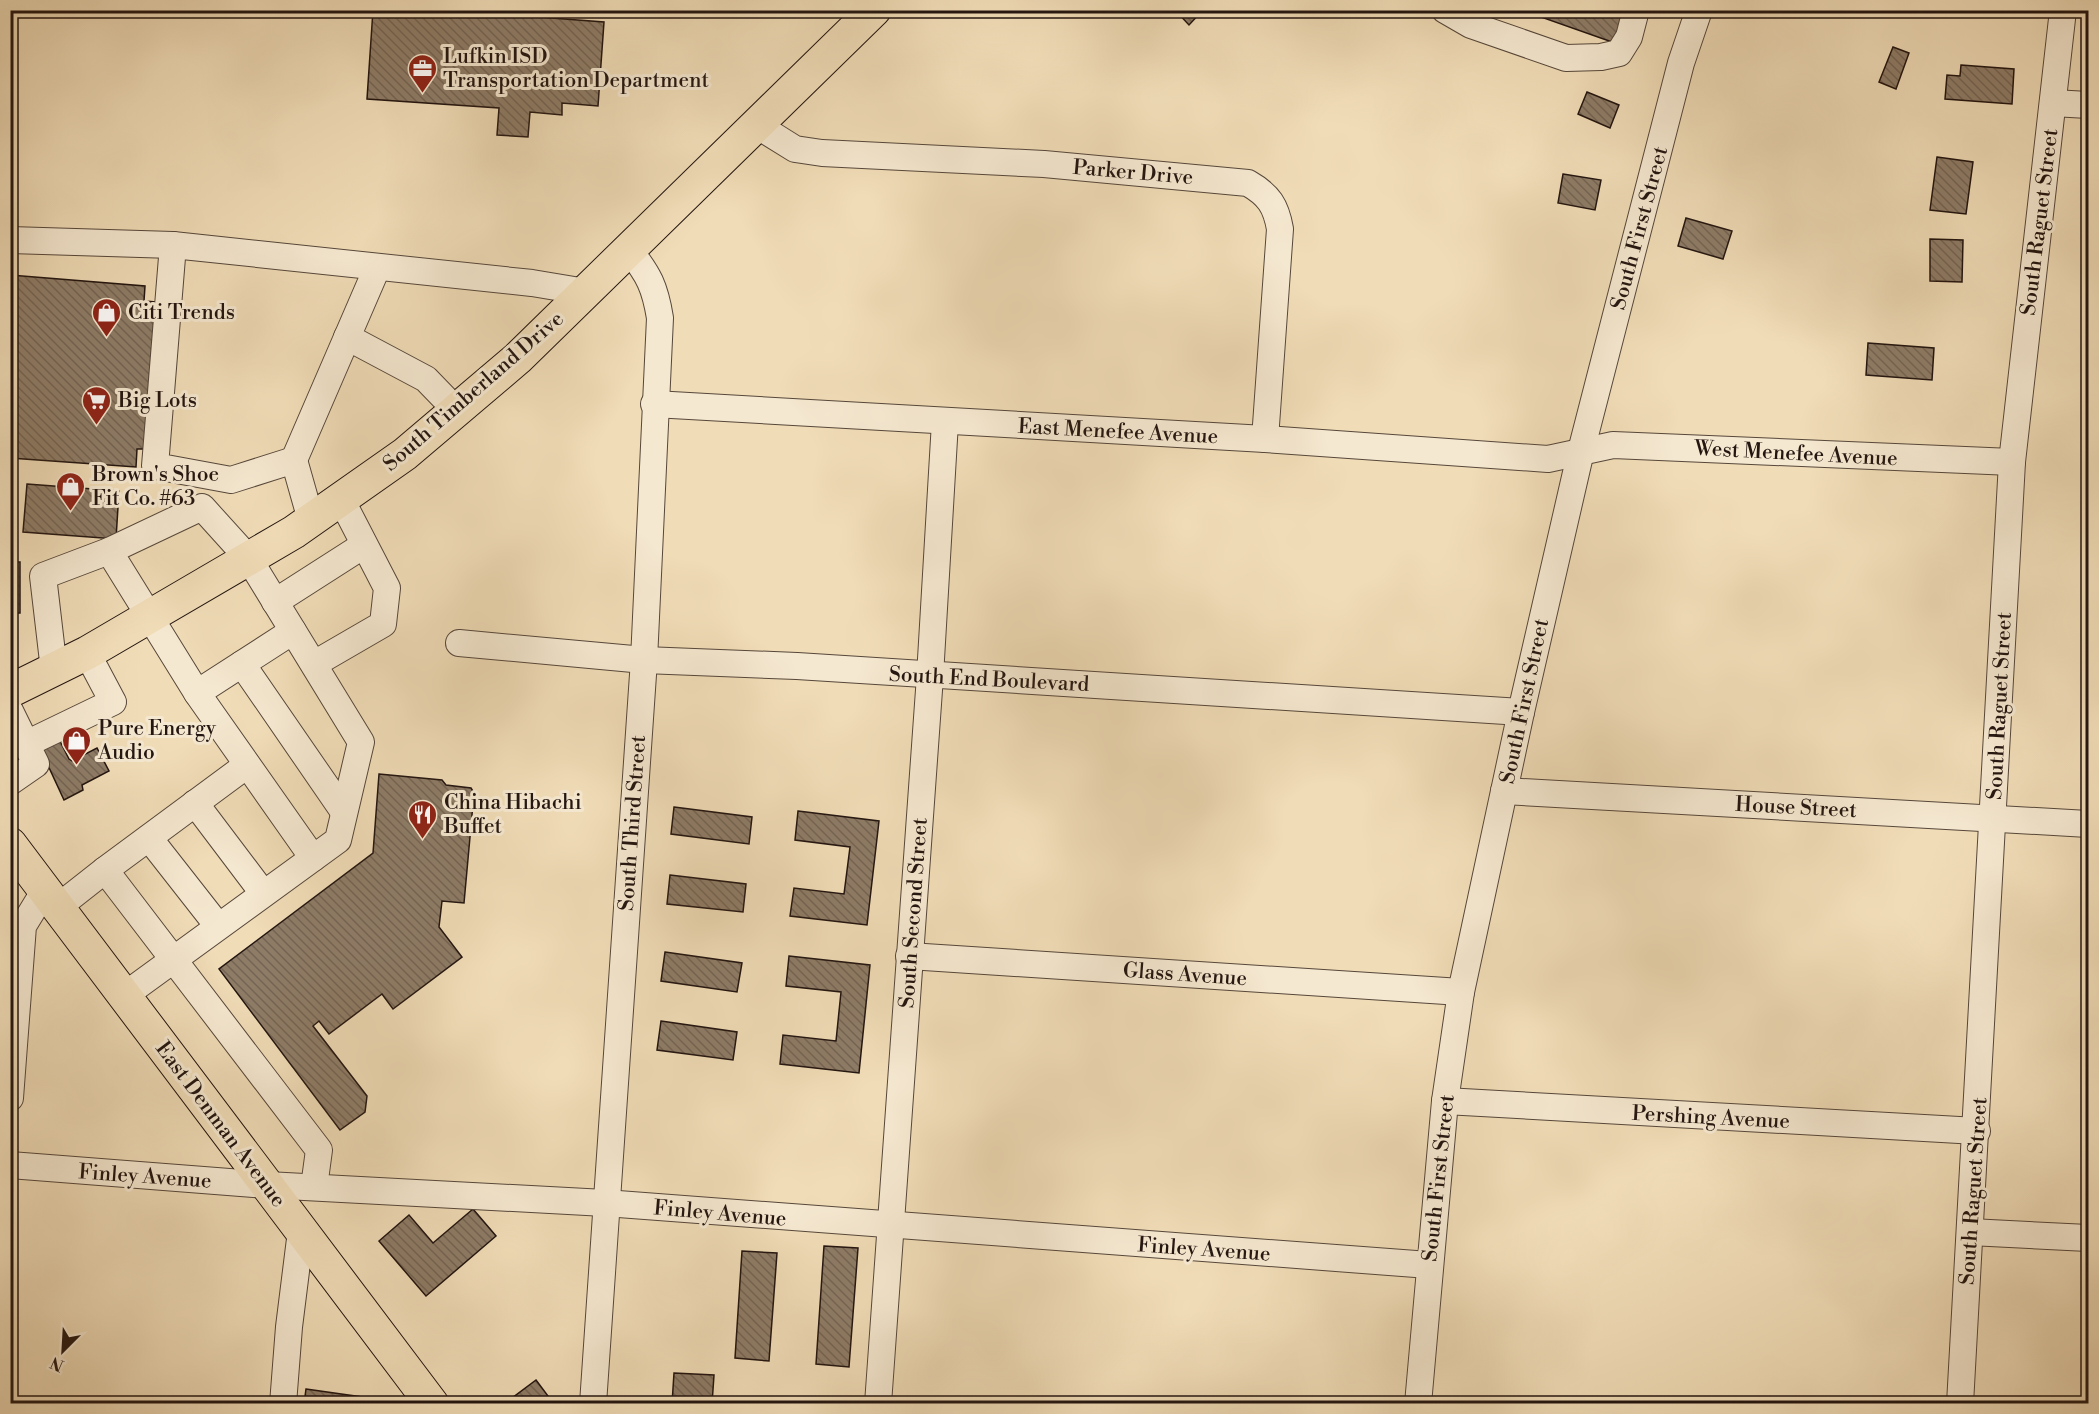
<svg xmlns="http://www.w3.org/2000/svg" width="2099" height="1414" font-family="'Libre Bodoni',serif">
	<defs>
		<pattern id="building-back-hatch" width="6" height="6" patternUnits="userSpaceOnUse" patternTransform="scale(1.5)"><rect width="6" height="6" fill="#8e7c67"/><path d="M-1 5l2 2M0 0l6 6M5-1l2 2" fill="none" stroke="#746453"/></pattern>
	</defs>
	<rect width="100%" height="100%" fill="#f0dcb7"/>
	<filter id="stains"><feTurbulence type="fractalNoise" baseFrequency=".00333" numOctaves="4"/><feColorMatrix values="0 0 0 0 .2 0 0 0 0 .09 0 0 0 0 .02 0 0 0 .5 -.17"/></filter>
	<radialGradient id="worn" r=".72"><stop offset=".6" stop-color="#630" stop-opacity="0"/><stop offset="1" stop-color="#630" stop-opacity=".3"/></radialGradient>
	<g fill="url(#building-back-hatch)" stroke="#231510" stroke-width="1.5">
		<polygon points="373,10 445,10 604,22 598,106 562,103 562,115 530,112 528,137 497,135 499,108 367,99"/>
		<polygon points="1175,10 1203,10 1189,25"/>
		<polygon points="1521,10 1627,10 1615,43"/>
		<polygon points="1965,10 2014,10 2013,17"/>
		<polygon points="1893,47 1909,53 1896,89 1879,82"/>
		<polygon points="1961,65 2014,69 2012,104 1945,99 1947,75 1960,76"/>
		<polygon points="1587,92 1619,105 1610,128 1578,114"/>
		<polygon points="1937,157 1973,162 1966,214 1930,210"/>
		<polygon points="1563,174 1601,180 1595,210 1558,203"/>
		<polygon points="1686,218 1732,231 1723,259 1678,246"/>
		<polygon points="1930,239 1963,240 1962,282 1930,281"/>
		<polygon points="10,275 145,286 144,301 156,302 145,449 137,449 136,467 10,458"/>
		<polygon points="1868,343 1934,348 1932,380 1866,375"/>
		<polygon points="27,484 119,491 116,539 23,532"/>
		<rect x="10" y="562" width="10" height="51"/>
		<polygon points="58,737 69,759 72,761 97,748 109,771 82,785 83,790 64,800 39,746"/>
		<polygon points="379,774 442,780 446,785 471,788 474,793 464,903 442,901 439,927 462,957 393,1009 382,994 329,1034 319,1021 313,1026 367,1096 365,1112 340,1130 219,969 373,853"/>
		<polygon points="674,807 752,817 749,844 671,834"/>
		<polygon points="798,811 879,821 867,925 790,916 794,888 844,894 850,847 795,840"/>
		<polygon points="670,875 746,884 743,912 667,904"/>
		<polygon points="665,952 742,963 737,992 661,981"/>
		<polygon points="789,956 870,965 859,1073 780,1064 783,1035 836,1041 841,992 786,986"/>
		<polygon points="661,1021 737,1032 733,1060 657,1050"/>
		<polygon points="473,1209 496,1236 426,1296 379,1241 409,1215 433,1243"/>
		<polygon points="824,1246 858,1248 849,1367 816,1364"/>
		<polygon points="742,1251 777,1253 769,1361 735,1358"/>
		<polygon points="674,1373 714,1375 712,1404 672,1404"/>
		<polygon points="536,1380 551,1400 546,1404 504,1404"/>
		<polygon points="306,1389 369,1398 368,1404 304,1404"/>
	</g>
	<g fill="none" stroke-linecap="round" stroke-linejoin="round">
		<defs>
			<g id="minor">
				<polyline points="1445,10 1471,25 1566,58 1601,57 1619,53 1629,37 1636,10"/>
				<polyline points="2053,103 2088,105"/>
				<path d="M 755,124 L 795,149 L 822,153 L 1044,164 L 1248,183 C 1269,195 1276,206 1280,229 L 1265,439"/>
				<polyline points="10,240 173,245"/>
				<polyline points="347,337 426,379 456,410"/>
				<polyline points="654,404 1265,439 1548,459 1613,445 2012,462"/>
				<polyline points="294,460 377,268"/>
				<polyline points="311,520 294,460 231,480 155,466 173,245 532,283 586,292"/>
				<polyline points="109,551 197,693 313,858"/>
				<polyline points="275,602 364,545"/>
				<polyline points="459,643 644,660 797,666 1521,712"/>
				<polyline points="242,664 344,812"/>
				<polyline points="314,664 383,624 387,588 341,499"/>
				<polyline points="54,670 43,576 109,551 202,507 249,559 361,742 338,840 125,995"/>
				<polyline points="197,693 293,631"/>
				<polyline points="10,711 36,764 10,782"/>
				<polyline points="26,744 113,702 87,653"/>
				<polyline points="1504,791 2088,824"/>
				<polyline points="195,803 263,893"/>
				<polyline points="149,838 218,926"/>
				<polyline points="105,870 247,765"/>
				<polyline points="58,907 105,870 319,1150 314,1187"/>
				<polyline points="909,956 1461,992"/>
				<polyline points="10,1098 23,926 45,890"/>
				<polyline points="1445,1101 1977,1131"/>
				<polyline points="10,1165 267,1185 605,1203 1429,1265"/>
				<polyline points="1970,1232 2088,1238"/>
				<polyline points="283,1404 289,1327 301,1231"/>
				<path d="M 593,1404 L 644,660 L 660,318 C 655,287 649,275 629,250"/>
				<polyline points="878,1404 930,676 945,422"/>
				<polyline points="1418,1404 1445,1101 1461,992 1521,712 1581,451 1681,63 1699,10"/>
				<polyline points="1960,1404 2012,462 2063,10"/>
			</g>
			<g id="major">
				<polyline points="10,691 87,653 294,532 405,454 518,358 874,10"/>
				<polyline points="10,844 432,1404"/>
			</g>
		</defs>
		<use href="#minor" stroke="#56473a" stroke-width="28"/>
		<use href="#major" stroke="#231510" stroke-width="35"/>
		<use href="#minor" stroke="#f5e8d0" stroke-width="26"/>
		<use href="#major" stroke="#f0dcb7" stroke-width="33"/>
	</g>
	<defs>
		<symbol id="office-pin" viewBox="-11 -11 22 30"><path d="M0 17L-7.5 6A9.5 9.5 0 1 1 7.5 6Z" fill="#8f2418" stroke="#f5e8d0"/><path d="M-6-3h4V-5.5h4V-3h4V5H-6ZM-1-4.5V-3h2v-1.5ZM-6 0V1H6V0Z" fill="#fff"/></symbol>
		<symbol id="shop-pin" viewBox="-11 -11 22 30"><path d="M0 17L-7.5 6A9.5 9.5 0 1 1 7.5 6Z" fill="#8f2418" stroke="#f5e8d0"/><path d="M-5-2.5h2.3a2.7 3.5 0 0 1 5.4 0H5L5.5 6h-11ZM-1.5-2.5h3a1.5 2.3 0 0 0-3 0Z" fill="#fff"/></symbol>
		<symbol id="supermarket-pin" viewBox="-11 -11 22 30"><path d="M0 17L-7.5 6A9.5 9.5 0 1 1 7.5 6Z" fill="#8f2418" stroke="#f5e8d0"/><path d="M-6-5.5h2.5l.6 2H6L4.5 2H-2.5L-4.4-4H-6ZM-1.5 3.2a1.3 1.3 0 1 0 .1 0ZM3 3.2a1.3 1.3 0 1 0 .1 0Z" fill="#fff"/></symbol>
		<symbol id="restaurant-pin" viewBox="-11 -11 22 30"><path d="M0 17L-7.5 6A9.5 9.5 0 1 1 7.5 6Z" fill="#8f2418" stroke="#f5e8d0"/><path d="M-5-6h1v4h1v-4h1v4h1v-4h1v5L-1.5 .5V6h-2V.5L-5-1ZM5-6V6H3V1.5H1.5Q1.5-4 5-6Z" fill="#fff"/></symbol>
	</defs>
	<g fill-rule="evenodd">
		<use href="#office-pin" x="406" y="52" width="33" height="45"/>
		<use href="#shop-pin" x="90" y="296" width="33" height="45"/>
		<use href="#supermarket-pin" x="80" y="384" width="33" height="45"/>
		<use href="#shop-pin" x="54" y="470" width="33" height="45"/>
		<use href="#shop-pin" x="60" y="724" width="33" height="45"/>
		<use href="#restaurant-pin" x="406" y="798" width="33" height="45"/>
	</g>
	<g text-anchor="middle" stroke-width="6" stroke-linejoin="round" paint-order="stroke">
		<g font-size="21" fill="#231510" stroke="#f5e8d0" text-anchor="start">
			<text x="443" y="63">Lufkin ISD<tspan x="443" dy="24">Transportation Department</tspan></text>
			<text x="128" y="319">Citi Trends</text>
			<text x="118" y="407">Big Lots</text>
			<text x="92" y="481">Brown's Shoe<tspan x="92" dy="24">Fit Co. #63</tspan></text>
			<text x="98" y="735">Pure Energy<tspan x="98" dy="24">Audio</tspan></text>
			<text x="444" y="809">China Hibachi<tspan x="444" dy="24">Buffet</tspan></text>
		</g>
		<g font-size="21" fill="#231510" stroke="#f5e8d0">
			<text transform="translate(1133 172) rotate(5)" y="7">Parker Drive</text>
			<text transform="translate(2039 222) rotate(-83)" y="7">South Raguet Street</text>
			<text transform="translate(1639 228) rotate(-75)" y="7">South First Street</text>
			<text transform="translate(473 391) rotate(-41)" y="7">South Timberland Drive</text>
			<text transform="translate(1118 431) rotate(3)" y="7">East Menefee Avenue</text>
			<text transform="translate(1796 453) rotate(3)" y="7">West Menefee Avenue</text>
			<text transform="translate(989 679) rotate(3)" y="7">South End Boulevard</text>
			<text transform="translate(1524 701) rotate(-78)" y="7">South First Street</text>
			<text transform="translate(1999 706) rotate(-87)" y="7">South Raguet Street</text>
			<text transform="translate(1796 807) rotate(3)" y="7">House Street</text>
			<text transform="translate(632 823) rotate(-86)" y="7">South Third Street</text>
			<text transform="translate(913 913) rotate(-86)" y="7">South Second Street</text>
			<text transform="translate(1185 974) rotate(4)" y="7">Glass Avenue</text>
			<text transform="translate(1711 1117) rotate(3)" y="7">Pershing Avenue</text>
			<text transform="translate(221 1124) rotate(53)" y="7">East Denman Avenue</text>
			<text transform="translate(145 1176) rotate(4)" y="7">Finley Avenue</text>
			<text transform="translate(1438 1178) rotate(-84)" y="7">South First Street</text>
			<text transform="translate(1973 1191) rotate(-86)" y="7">South Raguet Street</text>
			<text transform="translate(720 1213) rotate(5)" y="7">Finley Avenue</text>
			<text transform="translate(1204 1249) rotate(4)" y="7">Finley Avenue</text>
		</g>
	</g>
	<rect width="2099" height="1414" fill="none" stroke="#f0dcb7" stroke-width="36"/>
	<rect x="12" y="12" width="2075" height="1390" fill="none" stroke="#231510" stroke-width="3"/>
	<rect x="18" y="18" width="2063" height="1378" fill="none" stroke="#231510" stroke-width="1.5"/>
	<g transform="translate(63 1351) rotate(204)" stroke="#f5e8d0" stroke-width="4.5" paint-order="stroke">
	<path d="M0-4.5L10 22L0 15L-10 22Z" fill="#231510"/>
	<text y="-9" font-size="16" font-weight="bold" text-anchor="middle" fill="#231510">N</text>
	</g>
	<rect width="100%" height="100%" filter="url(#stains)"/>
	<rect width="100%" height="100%" fill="url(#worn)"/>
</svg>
